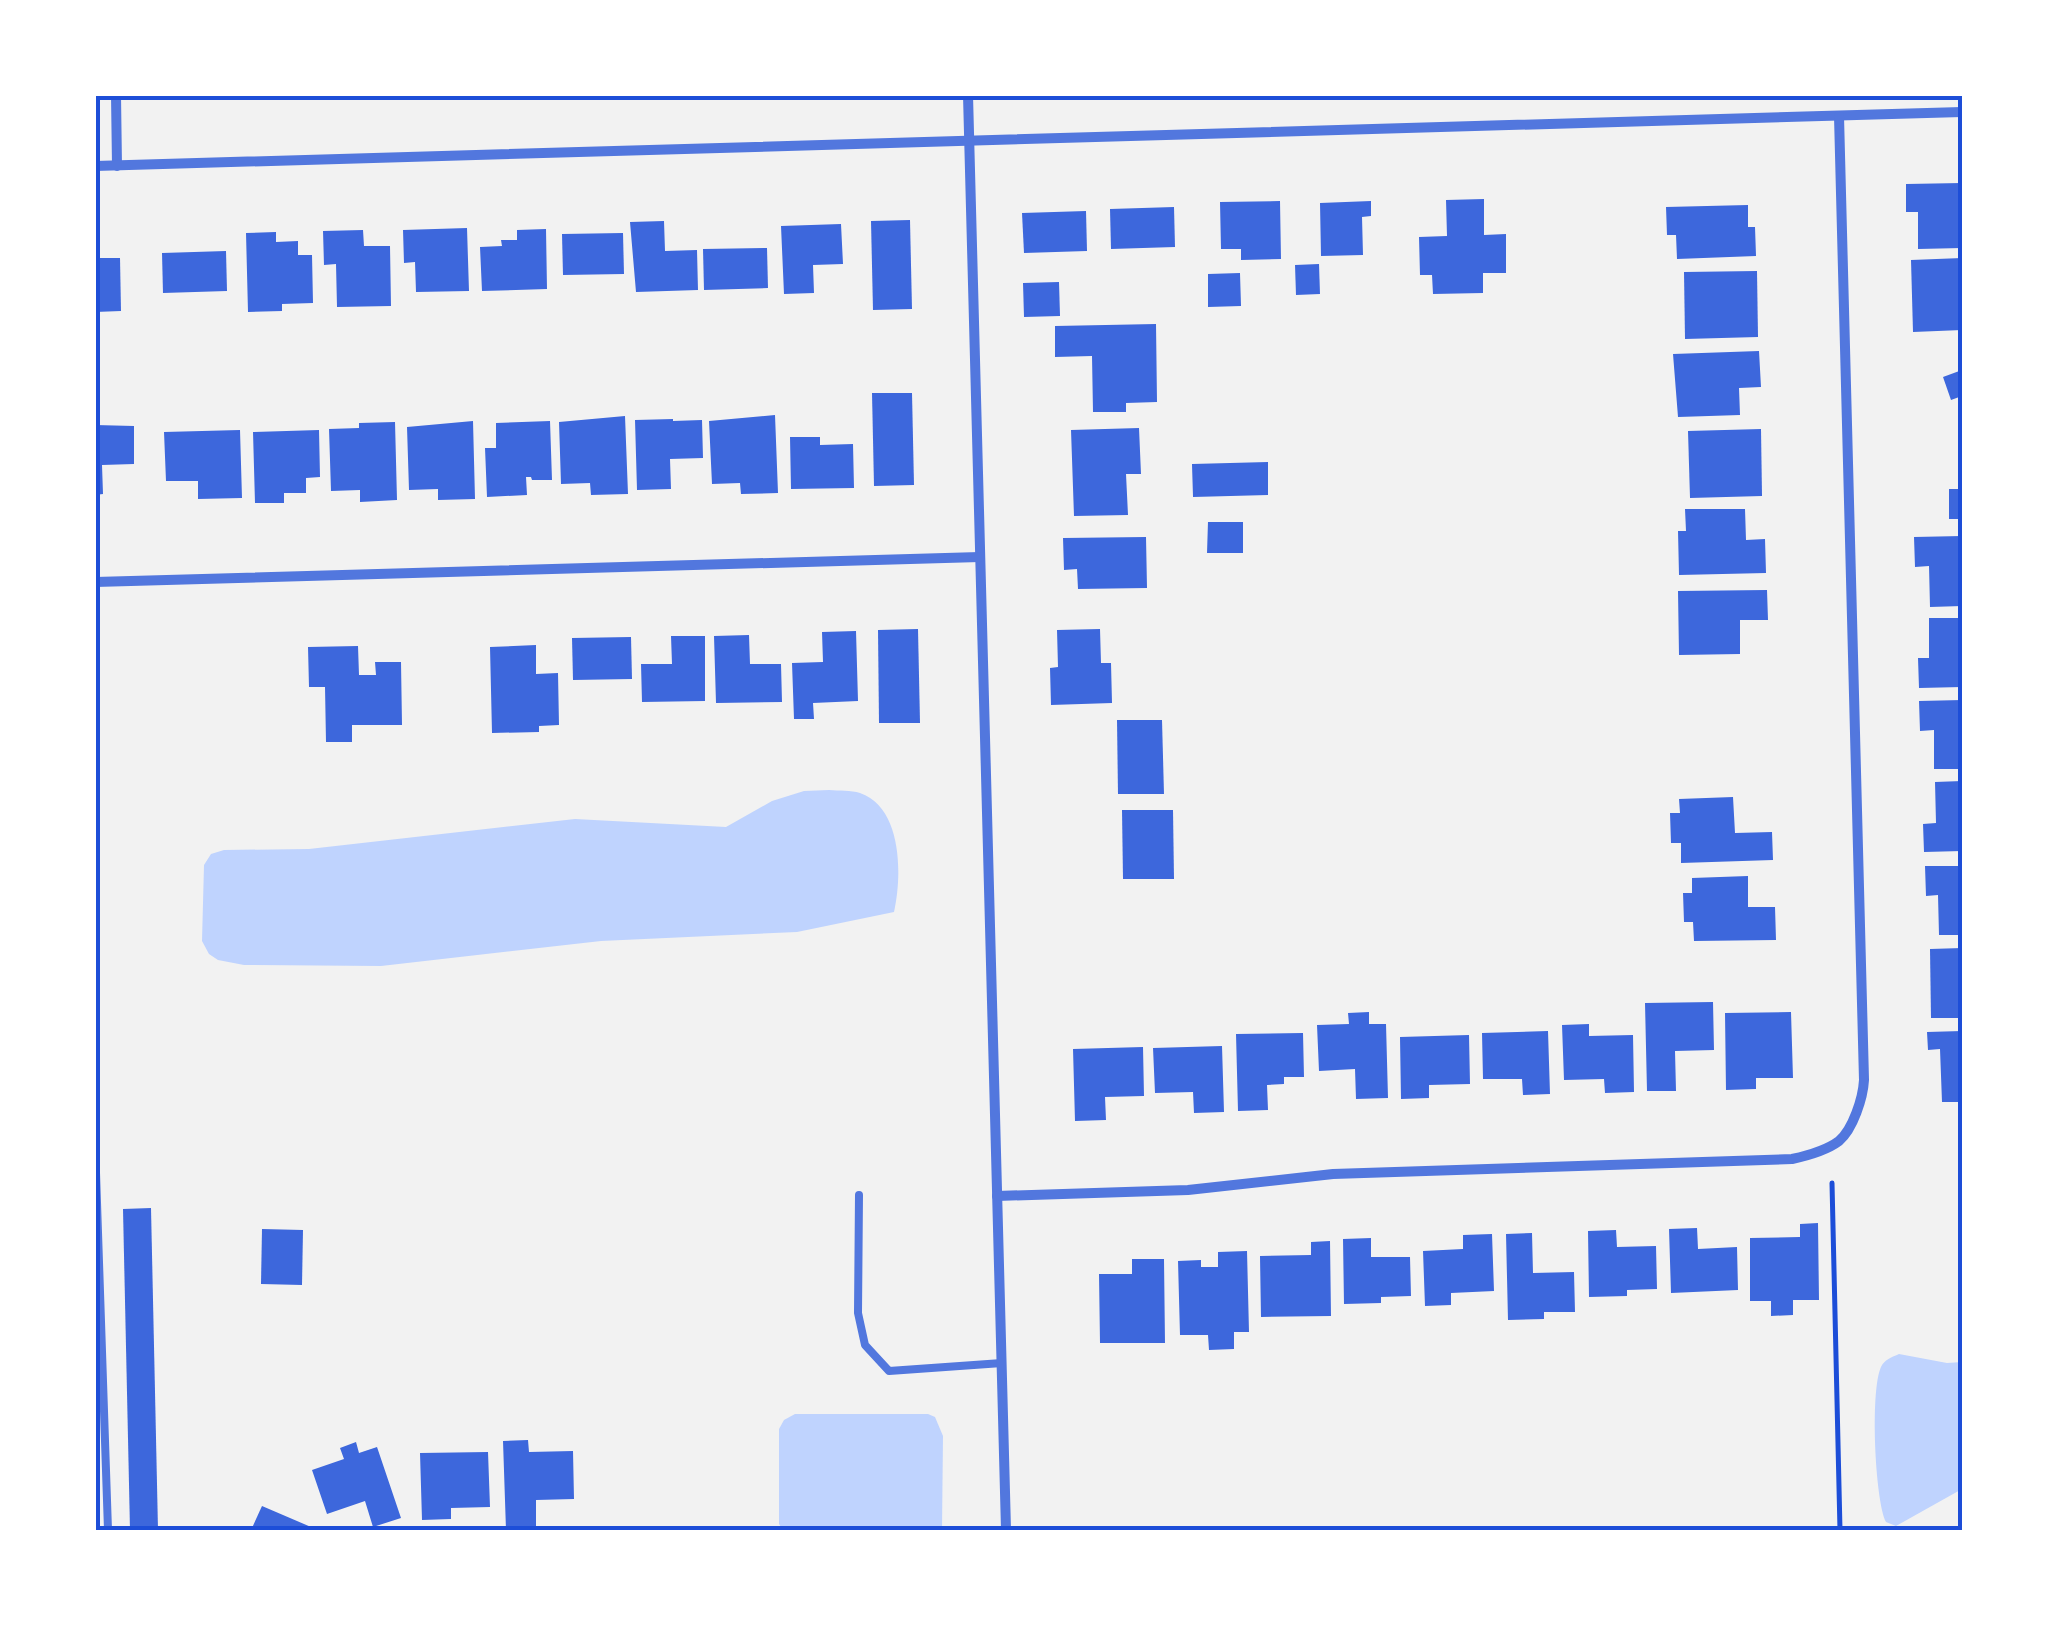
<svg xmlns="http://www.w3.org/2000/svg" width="2057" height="1625" font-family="'Public Sans',sans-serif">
	<rect width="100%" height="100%" fill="#f2f2f2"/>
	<g fill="#bfd3fe">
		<path d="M 829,790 C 839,791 851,790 860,793 C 903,808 902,877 894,912 L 797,932 L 601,941 L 381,966 L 244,965 L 218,960 L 209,954 L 202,941 L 204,865 L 211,854 L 224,850 L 309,849 L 575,819 L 726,827 L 772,801 L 804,791 Z"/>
		<path d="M 1899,1354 L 1947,1363 L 1962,1362 L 1962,1489 L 1896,1526 L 1886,1522 C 1875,1499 1870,1391 1881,1367 C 1884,1360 1892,1357 1899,1354 Z"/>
		<polygon points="795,1414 928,1414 935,1417 943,1436 942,1530 783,1530 779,1524 779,1429 784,1420"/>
	</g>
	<g fill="#3d67dc">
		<polygon points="1962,183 1962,248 1918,249 1918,212 1906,212 1906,184"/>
		<polygon points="1484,199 1484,235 1506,234 1506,273 1483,273 1483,293 1433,294 1432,275 1420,275 1419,237 1447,236 1446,200"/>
		<polygon points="1280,201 1281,259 1241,260 1241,249 1221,249 1220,202"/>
		<polygon points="1371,201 1371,216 1362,217 1363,255 1321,256 1320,203"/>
		<polygon points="1748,205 1748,227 1755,227 1756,256 1677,259 1676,235 1667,235 1666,207"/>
		<polygon points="1174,207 1175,247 1111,249 1110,209"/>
		<polygon points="1086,211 1087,251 1024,253 1022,213"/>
		<polygon points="910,220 912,309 873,310 871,221"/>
		<polygon points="664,221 665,251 697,250 698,290 636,292 630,222"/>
		<polygon points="841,224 843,264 813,265 814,293 784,294 781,226"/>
		<polygon points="467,228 469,291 416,292 415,262 404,263 403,230"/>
		<polygon points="546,229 547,289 482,291 480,247 502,246 501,240 517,240 517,230"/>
		<polygon points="363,230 364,246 390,246 391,306 337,307 336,264 324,265 323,231"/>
		<polygon points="276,232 276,242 298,241 298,255 312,255 313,303 282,304 282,311 248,312 246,233"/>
		<polygon points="623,233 624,274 563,275 562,234"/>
		<polygon points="767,248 768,288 704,290 703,249"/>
		<polygon points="226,251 227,291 163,293 162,253"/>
		<polygon points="95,258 120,258 121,311 95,312"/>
		<polygon points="1962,258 1962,330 1913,332 1911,260"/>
		<polygon points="1319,264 1320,294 1296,295 1295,265"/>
		<polygon points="1757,271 1758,337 1685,339 1684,272"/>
		<polygon points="1240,273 1241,306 1208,307 1208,274"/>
		<polygon points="1059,282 1060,316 1024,317 1023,283"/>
		<polygon points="1156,324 1157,402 1126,403 1126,412 1093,412 1092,356 1055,357 1055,326"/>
		<polygon points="1759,351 1761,387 1739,388 1740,415 1678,417 1673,354"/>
		<polygon points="1962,370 1962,396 1951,400 1943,377"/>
		<polygon points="872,393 912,393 914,485 874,486"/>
		<polygon points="775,415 778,493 741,494 740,483 712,484 709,421"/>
		<polygon points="625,416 628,494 591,495 590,483 561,484 559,422"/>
		<polygon points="673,419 673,421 702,420 703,458 670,459 671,489 637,490 635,420"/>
		<polygon points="473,421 475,499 438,500 438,489 409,490 407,427"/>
		<polygon points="550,421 552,480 532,480 531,477 526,477 527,495 487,497 485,448 496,448 496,423"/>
		<polygon points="395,422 397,500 360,502 360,490 331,491 329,429 359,428 359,423"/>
		<polygon points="95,425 134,426 134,464 102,465 103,494 95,495"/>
		<polygon points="1139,428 1141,474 1126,474 1128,515 1074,516 1071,430"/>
		<polygon points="1761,429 1762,496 1690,498 1688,431"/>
		<polygon points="240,430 242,498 198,499 198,481 166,481 164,432"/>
		<polygon points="319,430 320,477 306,478 306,493 284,493 284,503 255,503 253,432"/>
		<polygon points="790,437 820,437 820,445 853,444 854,488 791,489"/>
		<polygon points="1268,462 1268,495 1193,497 1192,464"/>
		<rect x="1949" y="489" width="13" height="30"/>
		<polygon points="1685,509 1745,509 1746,540 1765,539 1766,573 1679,575 1678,531 1686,531"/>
		<polygon points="1208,522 1243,522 1243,553 1207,553"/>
		<polygon points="1962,536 1962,606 1930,607 1929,566 1915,567 1914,537"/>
		<polygon points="1146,537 1147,588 1078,589 1077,569 1064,570 1063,538"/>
		<polygon points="1767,590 1768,620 1740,620 1740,654 1679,655 1678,591"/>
		<polygon points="1929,618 1962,618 1962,687 1919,688 1918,658 1929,658"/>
		<polygon points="918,629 920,723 879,723 878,630"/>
		<polygon points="1100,629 1101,663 1111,663 1112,703 1051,705 1050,668 1058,667 1057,630"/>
		<polygon points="856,631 858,701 813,703 814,719 794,719 792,663 823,662 822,632"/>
		<polygon points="749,635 750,664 781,664 782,702 716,703 714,636"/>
		<polygon points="671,636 705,636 705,701 642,702 641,664 672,664"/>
		<polygon points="631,637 632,679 573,680 572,638"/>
		<polygon points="536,645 536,674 558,673 559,725 539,726 539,732 492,733 490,647"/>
		<polygon points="358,646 359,675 376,675 375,662 401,662 402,725 352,725 352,742 326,742 325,687 309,687 308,647"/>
		<polygon points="1962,700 1962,769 1934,769 1934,730 1920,731 1919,701"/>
		<polygon points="1117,720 1162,720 1164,794 1118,794"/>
		<polygon points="1962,781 1962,851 1924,852 1923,824 1936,823 1935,782"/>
		<polygon points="1733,797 1735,833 1772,832 1773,860 1681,863 1681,843 1671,843 1670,813 1680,813 1679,799"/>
		<polygon points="1122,810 1173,810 1174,879 1123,879"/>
		<polygon points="1925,866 1962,866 1962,935 1939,935 1938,895 1926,896"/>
		<polygon points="1748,876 1748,907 1775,907 1776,940 1694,941 1693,922 1684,922 1683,893 1692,893 1692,878"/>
		<polygon points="1962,948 1962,1018 1931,1018 1930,949"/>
		<polygon points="1713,1002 1714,1050 1675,1051 1676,1091 1647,1091 1645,1003"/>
		<polygon points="1369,1012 1369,1024 1386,1024 1388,1098 1356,1099 1355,1069 1319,1071 1317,1025 1349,1024 1348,1013"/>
		<polygon points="1791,1012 1793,1078 1756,1078 1756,1089 1726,1090 1725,1013"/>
		<polygon points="1589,1024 1589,1036 1633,1035 1634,1092 1605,1093 1604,1079 1564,1080 1562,1025"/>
		<polygon points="1548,1031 1550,1094 1523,1095 1522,1079 1483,1079 1482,1033"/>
		<polygon points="1962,1031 1962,1102 1942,1102 1940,1049 1928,1050 1927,1032"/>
		<polygon points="1303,1033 1304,1077 1284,1077 1284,1084 1267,1085 1268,1110 1238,1111 1236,1034"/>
		<polygon points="1469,1035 1470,1084 1429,1085 1429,1098 1401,1099 1400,1037"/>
		<polygon points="1222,1046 1224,1112 1194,1113 1193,1092 1155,1093 1153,1048"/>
		<polygon points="1143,1047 1144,1096 1105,1097 1106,1120 1075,1121 1073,1049"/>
		<polygon points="151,1208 158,1530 130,1530 123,1209"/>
		<polygon points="1818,1223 1819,1300 1793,1300 1793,1315 1771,1316 1771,1301 1750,1301 1750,1238 1800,1237 1800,1224"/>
		<polygon points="1697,1228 1698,1249 1737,1247 1738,1290 1671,1293 1669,1229"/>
		<polygon points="262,1229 303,1230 302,1285 261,1284"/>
		<polygon points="1616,1230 1617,1247 1656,1246 1657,1289 1627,1290 1627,1296 1589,1297 1588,1231"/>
		<polygon points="1532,1233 1533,1273 1574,1272 1575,1312 1544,1312 1544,1319 1508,1320 1506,1234"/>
		<polygon points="1492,1234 1494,1291 1451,1293 1451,1305 1425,1306 1423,1251 1463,1249 1463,1235"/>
		<polygon points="1371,1238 1371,1257 1410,1257 1411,1296 1381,1297 1381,1303 1344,1304 1343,1239"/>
		<polygon points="1330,1241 1331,1316 1261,1317 1260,1256 1311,1255 1311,1242"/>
		<polygon points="1247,1251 1249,1332 1234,1332 1234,1349 1209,1350 1208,1335 1180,1335 1178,1261 1201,1260 1201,1267 1218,1267 1218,1252"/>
		<polygon points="1132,1259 1164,1259 1165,1343 1100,1343 1099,1274 1132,1274"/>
		<polygon points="528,1440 529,1452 573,1451 574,1499 536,1500 536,1530 506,1530 503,1441"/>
		<polygon points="356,1442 359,1453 377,1447 401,1518 373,1527 365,1501 327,1514 312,1470 344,1459 340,1448"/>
		<polygon points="488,1452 490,1507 451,1508 451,1519 422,1520 420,1453"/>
		<polygon points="262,1506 318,1530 252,1528"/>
	</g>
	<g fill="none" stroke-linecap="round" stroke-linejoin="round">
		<polyline stroke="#1d4ed8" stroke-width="5" points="1832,1183 1840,1530"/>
		<g stroke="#5277de" stroke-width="8">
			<polyline points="95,1143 108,1530"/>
			<polyline points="859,1195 858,1313 865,1345 889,1371 1002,1363"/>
		</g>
		<g stroke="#5277de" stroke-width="10">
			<polyline points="116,95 117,166"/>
			<polyline points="968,95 1006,1530"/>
			<polyline points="95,166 1962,112"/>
			<polyline points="95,582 980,557"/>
			<path d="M 997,1196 L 1188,1190 L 1333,1174 L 1792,1159 C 1806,1156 1827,1150 1839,1141 C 1853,1129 1863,1098 1864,1080 L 1839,116"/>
		</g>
	</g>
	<rect width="2057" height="1625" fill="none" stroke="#ffffff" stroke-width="195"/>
	<rect x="98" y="98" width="1862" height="1430" fill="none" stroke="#1d4ed8" stroke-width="4"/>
</svg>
